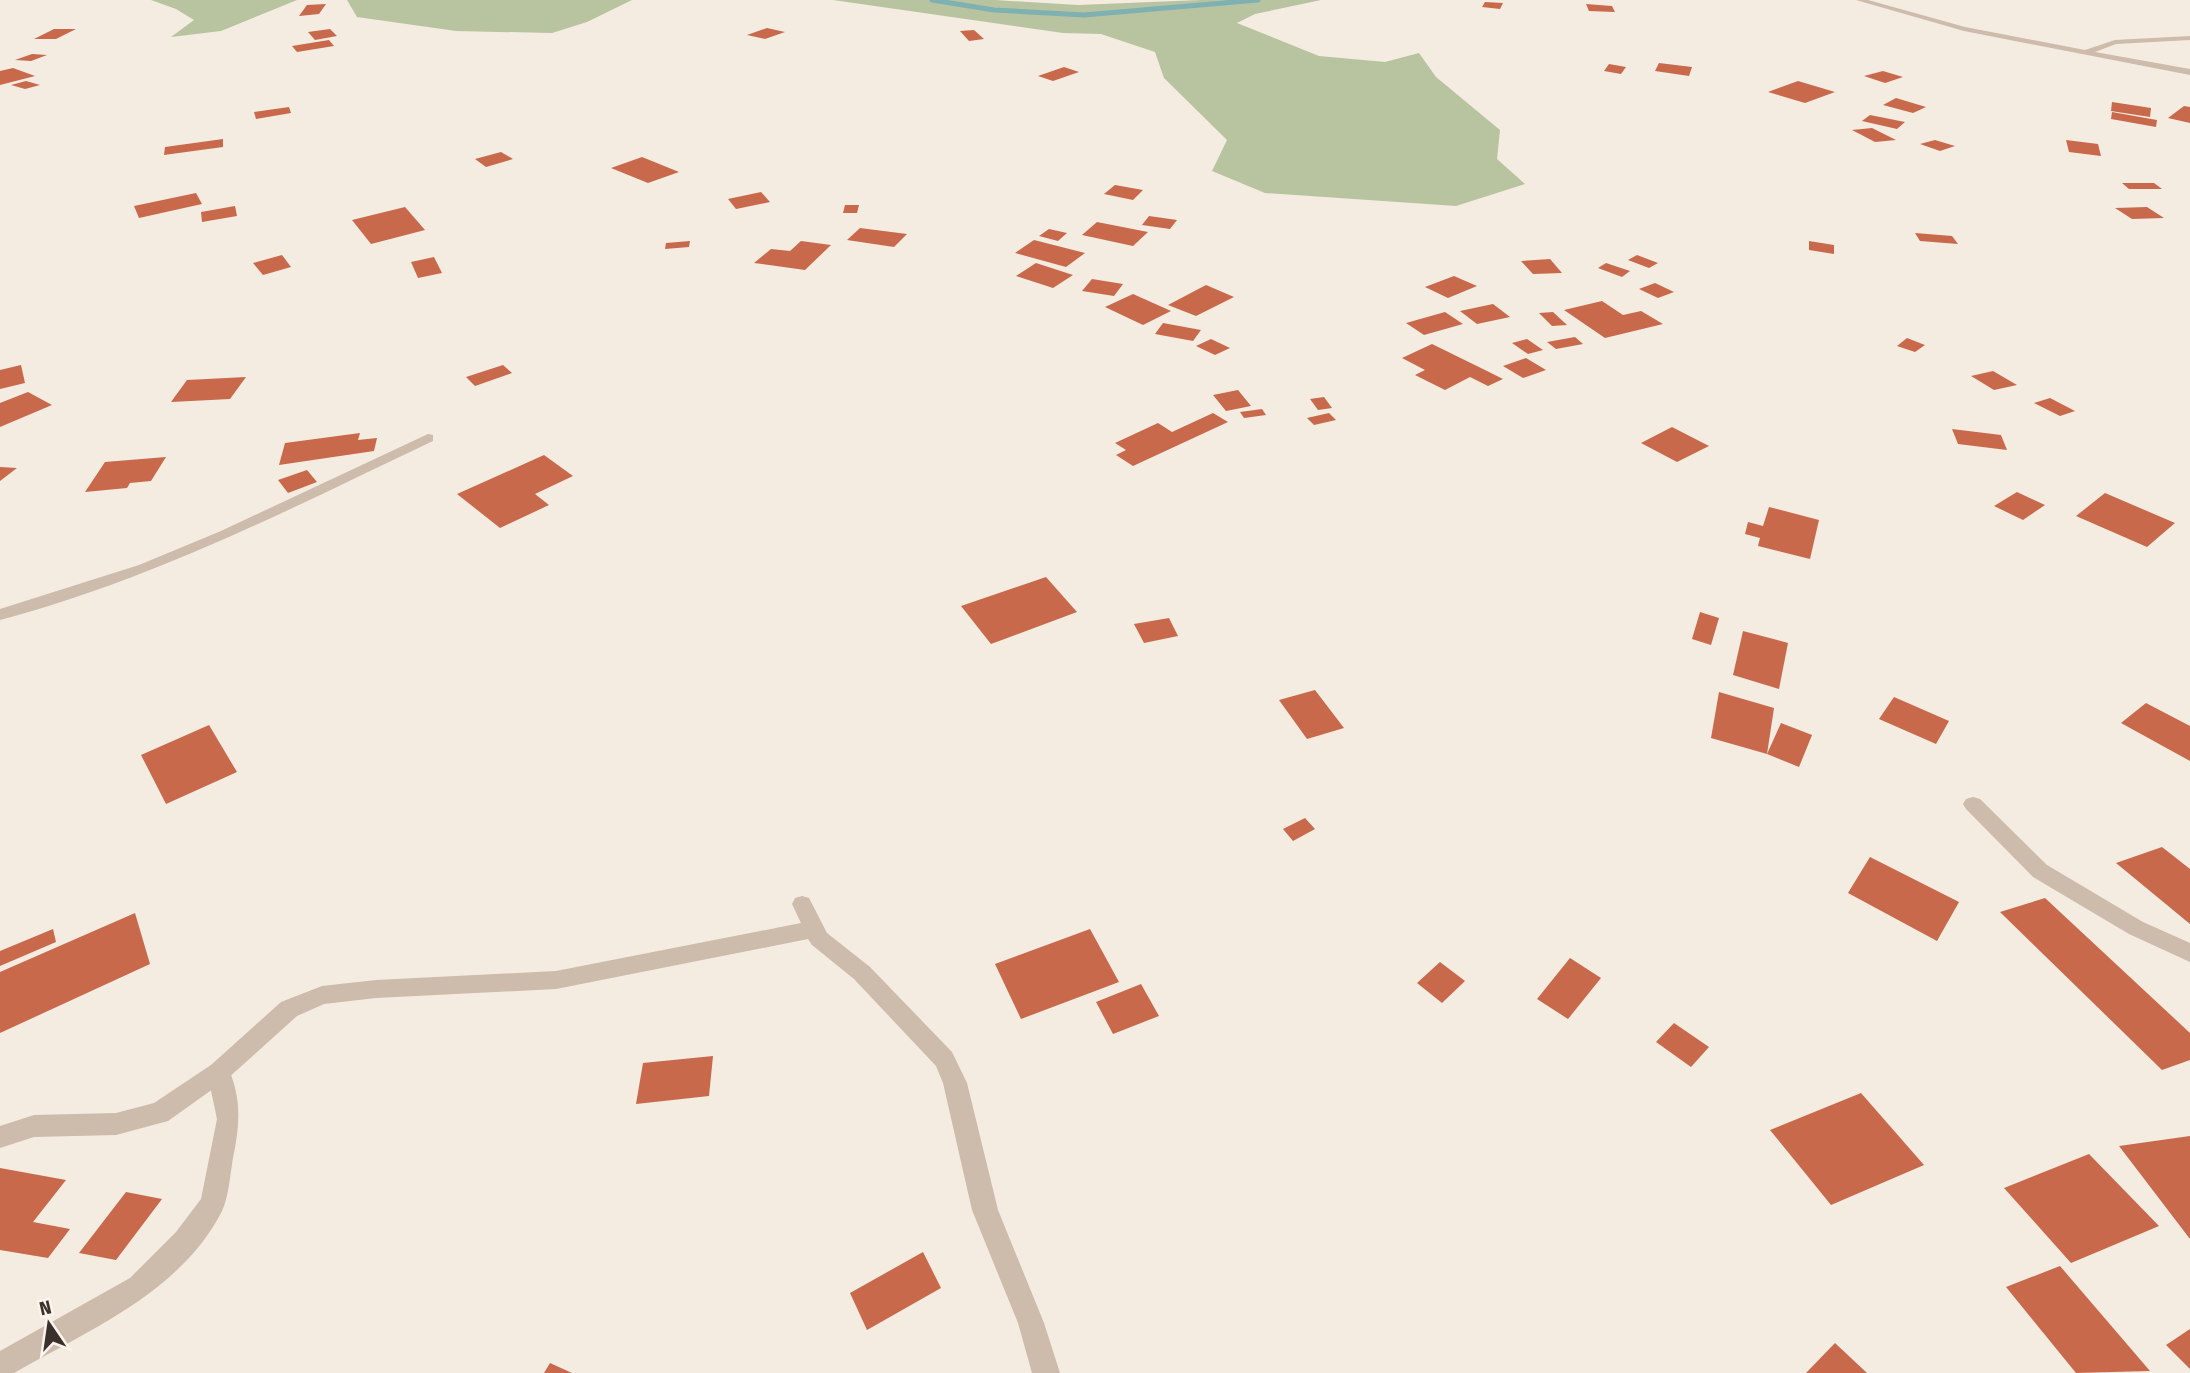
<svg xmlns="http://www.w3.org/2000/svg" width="2190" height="1373" font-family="'Fira Sans Condensed',sans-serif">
	<rect width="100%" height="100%" fill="#f4ebe1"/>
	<g fill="#b8c4a0">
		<polygon points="151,0 297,0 221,31 171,37 194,20 176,9"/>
		<polygon points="347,0 632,0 587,22 552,33 456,31 357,17"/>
		<polygon points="833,0 995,0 1078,5 1200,0 1321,0 1255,14 1237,23 1319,56 1385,62 1419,53 1436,77 1500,130 1497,159 1525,184 1456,206 1265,193 1212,171 1227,140 1164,78 1155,52 1101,34 1063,33"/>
	</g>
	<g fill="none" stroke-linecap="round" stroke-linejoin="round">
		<polyline stroke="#7fb0b2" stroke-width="5" points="932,0 994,10 1084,15 1258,0"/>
	</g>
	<g fill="#c8694b">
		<polygon points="1485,2 1503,3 1500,9 1482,7"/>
		<polygon points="326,4 319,14 299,16 307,5"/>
		<polygon points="1586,4 1612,6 1615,12 1589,11"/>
		<polygon points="767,28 785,32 765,39 747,35"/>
		<polygon points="54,29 76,29 56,39 34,39"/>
		<polygon points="330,29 337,36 315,40 308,32"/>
		<polygon points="974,30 984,39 969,41 960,31"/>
		<polygon points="329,40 334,46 297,52 292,46"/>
		<polygon points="32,54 47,55 31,61 15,60"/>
		<polygon points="1659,63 1692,67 1689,76 1655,71"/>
		<polygon points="1609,64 1626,67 1621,74 1604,71"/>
		<polygon points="1064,67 1079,72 1053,81 1038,76"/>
		<polygon points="13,68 35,76 0,85 0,71"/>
		<polygon points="1883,71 1903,77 1885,83 1864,76"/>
		<polygon points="26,81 40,85 25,89 11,85"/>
		<polygon points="1798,81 1835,92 1805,103 1768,92"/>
		<polygon points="1896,98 1926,107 1913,113 1883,105"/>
		<polygon points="2112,102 2151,108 2150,117 2111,111"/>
		<polygon points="2184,106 2190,107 2190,123 2168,118"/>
		<polygon points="289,107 291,113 256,119 254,112"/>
		<polygon points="2112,112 2157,120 2156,127 2111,119"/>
		<polygon points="1870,115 1905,122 1897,129 1862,121"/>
		<polygon points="1872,128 1896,140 1875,142 1852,130"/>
		<polygon points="223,139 223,147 164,155 165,147"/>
		<polygon points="1935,140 1955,146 1940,151 1920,144"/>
		<polygon points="2066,140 2098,144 2101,156 2069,152"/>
		<polygon points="501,152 513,159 486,167 475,159"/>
		<polygon points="642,157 679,172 648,183 611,168"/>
		<polygon points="2122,183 2154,183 2162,189 2129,189"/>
		<polygon points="1115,185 1143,190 1133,200 1104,194"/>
		<polygon points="761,192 770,202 736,209 728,199"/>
		<polygon points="196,193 202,204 139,218 134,206"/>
		<polygon points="845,205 859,205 857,213 843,213"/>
		<polygon points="235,206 237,216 202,222 201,212"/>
		<polygon points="405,207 425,230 371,244 352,220"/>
		<polygon points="2147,207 2164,218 2132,219 2115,208"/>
		<polygon points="1149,216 1177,220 1170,229 1142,225"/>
		<polygon points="1097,222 1148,232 1133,246 1082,235"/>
		<polygon points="860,228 907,234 894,247 847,240"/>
		<polygon points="1049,229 1067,233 1058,241 1039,236"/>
		<polygon points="1915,233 1952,236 1958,244 1920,241"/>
		<polygon points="1034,240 1085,253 1066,267 1015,253"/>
		<polygon points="690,241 689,247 665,249 666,243"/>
		<polygon points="801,241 831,245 805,270 754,263 771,249 790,251"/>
		<polygon points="1809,241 1834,245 1834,254 1809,250"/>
		<polygon points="282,255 291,267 263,275 253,263"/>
		<polygon points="1637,255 1658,263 1649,268 1628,260"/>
		<polygon points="434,257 442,273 418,278 411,262"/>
		<polygon points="1550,259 1562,273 1533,274 1521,261"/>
		<polygon points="1036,263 1073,275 1053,288 1016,276"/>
		<polygon points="1606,263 1630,271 1622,277 1598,268"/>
		<polygon points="1454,276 1477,286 1448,298 1425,287"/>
		<polygon points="1092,279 1123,284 1114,296 1082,291"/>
		<polygon points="1655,283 1674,292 1658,298 1639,289"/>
		<polygon points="1206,285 1234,297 1196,316 1168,305"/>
		<polygon points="1133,294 1171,311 1143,325 1105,307"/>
		<polygon points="1602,301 1623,315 1641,311 1663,324 1605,338 1564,310"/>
		<polygon points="1493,304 1510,317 1477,324 1460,311"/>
		<polygon points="1445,312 1463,324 1424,335 1406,323"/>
		<polygon points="1553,312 1567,325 1552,326 1539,313"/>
		<polygon points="1163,323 1201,330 1193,341 1155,334"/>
		<polygon points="1575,337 1583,344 1556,349 1547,342"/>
		<polygon points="1907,338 1925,345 1915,352 1897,346"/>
		<polygon points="1211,339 1230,348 1215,355 1196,346"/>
		<polygon points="1527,339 1543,350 1528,354 1512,343"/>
		<polygon points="1432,344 1485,370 1503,379 1488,386 1470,377 1445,390 1415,375 1425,370 1402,358"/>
		<polygon points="1526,358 1546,370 1523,378 1503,366"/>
		<polygon points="21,365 25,383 0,389 0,370"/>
		<polygon points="503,365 512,373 475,386 466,377"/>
		<polygon points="1993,371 2017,385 1994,390 1971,376"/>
		<polygon points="246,377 230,399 171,402 187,380"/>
		<polygon points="1238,390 1251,406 1226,411 1213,395"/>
		<polygon points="28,392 52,405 0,427 0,403"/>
		<polygon points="1324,397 1332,408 1318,410 1310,399"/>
		<polygon points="2050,398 2075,411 2060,416 2034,403"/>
		<polygon points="1262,409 1266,415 1244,418 1240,412"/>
		<polygon points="1213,413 1228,422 1133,466 1116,455 1126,450 1115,443 1158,423 1172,432"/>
		<polygon points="1329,413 1336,420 1314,425 1307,418"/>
		<polygon points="1672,427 1709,446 1677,462 1641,443"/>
		<polygon points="1952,429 2001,435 2007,450 1958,444"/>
		<polygon points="360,433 358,440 377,438 374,451 279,465 285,443"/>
		<polygon points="544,455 573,476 535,494 549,505 500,528 457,494"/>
		<polygon points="166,457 151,481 130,483 127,488 85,492 105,462"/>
		<polygon points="0,467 17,468 0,481"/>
		<polygon points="307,470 317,482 288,493 278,480"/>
		<polygon points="2017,492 2045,505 2023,520 1994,506"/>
		<polygon points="2105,493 2175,523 2147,547 2076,516"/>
		<polygon points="1769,507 1819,520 1810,559 1758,546 1760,538 1745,534 1748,522 1763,526"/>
		<polygon points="1046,577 1077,612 991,644 961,606"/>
		<polygon points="1700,612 1719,618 1711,645 1692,639"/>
		<polygon points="1169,618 1178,636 1144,643 1134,624"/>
		<polygon points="1743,631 1788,643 1779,689 1733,675"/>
		<polygon points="1315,690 1344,728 1307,739 1279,700"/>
		<polygon points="1719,692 1774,708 1767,754 1711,738"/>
		<polygon points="1894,697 1949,721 1936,744 1879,719"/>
		<polygon points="2146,703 2190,726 2190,761 2121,723"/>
		<polygon points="1781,723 1812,735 1799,767 1767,754"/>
		<polygon points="209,725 237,772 166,804 141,755"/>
		<polygon points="1305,818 1315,829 1293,841 1283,829"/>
		<polygon points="2162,847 2190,869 2190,924 2116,863"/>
		<polygon points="1870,857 1959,902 1937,941 1848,893"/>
		<polygon points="2045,898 2190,1033 2190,1060 2162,1070 2000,912"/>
		<polygon points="135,913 150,964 0,1033 0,972"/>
		<polygon points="53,929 56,942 0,966 0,951"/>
		<polygon points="1090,929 1119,982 1021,1019 995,964"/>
		<polygon points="1570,958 1601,978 1568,1019 1537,999"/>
		<polygon points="1440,962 1465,981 1442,1003 1417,983"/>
		<polygon points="1141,984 1159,1016 1113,1034 1096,1002"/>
		<polygon points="1674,1023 1709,1047 1691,1067 1656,1042"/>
		<polygon points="713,1056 709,1096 636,1104 643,1063"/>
		<polygon points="1861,1093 1924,1165 1831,1205 1770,1130"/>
		<polygon points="2190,1136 2190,1239 2119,1146"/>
		<polygon points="2089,1154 2159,1226 2071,1263 2004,1188"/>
		<polygon points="0,1168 66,1180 33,1222 70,1229 48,1258 0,1250"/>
		<polygon points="126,1192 162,1199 116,1260 79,1253"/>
		<polygon points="923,1252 941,1288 867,1330 850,1293"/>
		<polygon points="2060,1266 2150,1371 2076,1373 2006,1287"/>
		<polygon points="2190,1329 2190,1369 2166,1345"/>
		<polygon points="1835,1343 1867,1373 1806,1373"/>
		<polygon points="550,1363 572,1373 544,1373"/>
	</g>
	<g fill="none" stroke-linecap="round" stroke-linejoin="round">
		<path fill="#cdbbac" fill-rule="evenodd" d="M 219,1062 L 227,1065 C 242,1098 240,1124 233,1158 C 230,1175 229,1195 222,1211 C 181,1292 89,1330 14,1373 L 0,1373 L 0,1351 L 130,1278 L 176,1232 L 201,1199 L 217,1119 L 207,1072 L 211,1065 Z"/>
		<g fill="#cdbbac" fill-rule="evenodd">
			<polygon points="1856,0 1868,0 1965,27 2085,50 2115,40 2190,36 2190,40 2116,44 2095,52 2190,69 2190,75 1964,31"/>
			<path d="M 428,434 L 433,435 L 433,441 C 292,508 152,580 0,620 L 0,609 L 139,565 L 221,531 Z"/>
			<polygon points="1973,797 1980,799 2047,865 2143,922 2190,943 2190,962 2129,934 2033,877 1966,809 1963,804 1966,799"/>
			<polygon points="802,896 809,898 827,933 870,967 952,1052 967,1083 998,1210 1044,1323 1060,1373 1032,1373 1018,1323 972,1210 943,1083 936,1066 854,979 812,945 808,939 556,989 376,998 324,1004 297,1016 227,1079 168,1121 116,1135 34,1137 0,1148 0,1126 34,1115 116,1113 154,1103 211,1065 281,1002 322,986 376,980 556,971 801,923 792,904 795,898"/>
		</g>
	</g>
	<g transform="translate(49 1324) rotate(347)" stroke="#fbf5ee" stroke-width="5" paint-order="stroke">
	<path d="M0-5L12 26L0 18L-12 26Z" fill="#3b302b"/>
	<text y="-10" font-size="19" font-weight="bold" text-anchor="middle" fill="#3b302b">N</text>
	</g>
</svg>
